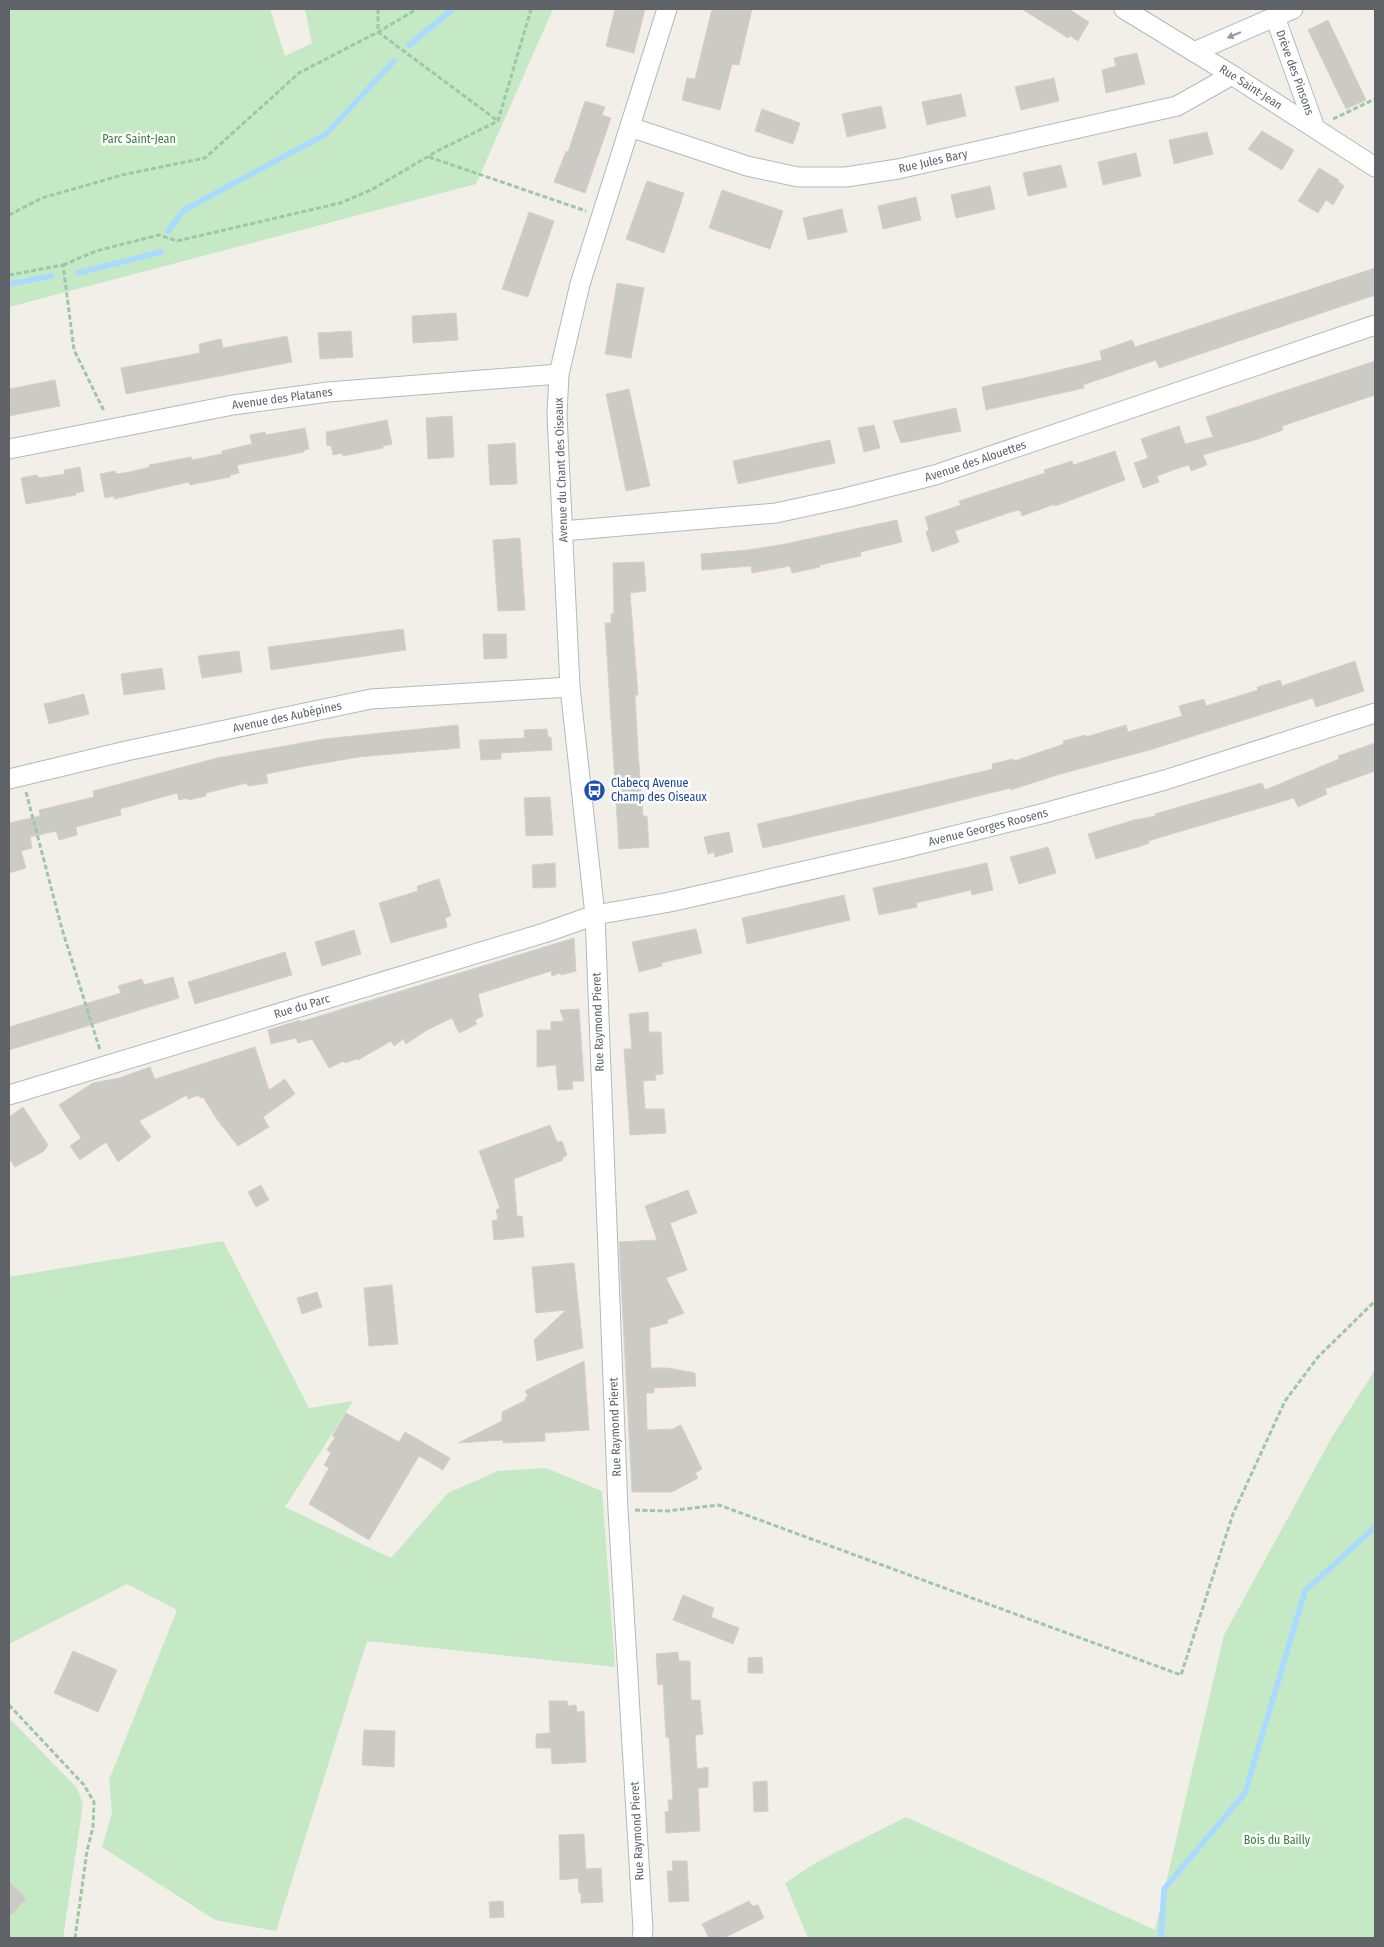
<svg xmlns="http://www.w3.org/2000/svg" width="1384" height="1947" font-family="'Fira Sans Condensed',sans-serif">
	<rect width="100%" height="100%" fill="#f1efe8"/>
	<g fill="#c5e8c5">
		<polygon points="9,9 270,9 285,56 312,43 305,9 553,9 476,184 9,307"/>
		<polygon points="223,1241 309,1408 353,1401 285,1507 391,1558 448,1493 498,1471 546,1468 602,1491 615,1667 367,1641 276,1931 215,1920 102,1847 112,1813 109,1780 177,1610 127,1584 9,1644 9,1277"/>
		<polygon points="1375,1370 1375,1938 808,1938 785,1883 817,1862 906,1817 1155,1930 1224,1635 1332,1437"/>
		<polygon points="9,1718 77,1788 83,1804 63,1938 9,1938"/>
	</g>
	<g fill="none" stroke-linecap="round" stroke-linejoin="round">
		<g stroke="#aadaff" stroke-width="5.5">
			<polyline points="409,45 453,9"/>
			<polyline points="168,231 184,210 326,134 394,61"/>
			<polyline points="78,273 161,252"/>
			<polyline points="9,284 52,276"/>
			<polyline points="1161,1938 1164,1889 1245,1793 1305,1591 1375,1527"/>
		</g>
	</g>
	<g fill="#cccac5" stroke="#d6d1c6">
		<polygon points="615,9 645,9 634,53 606,46"/>
		<polygon points="712,9 752,9 739,65 732,64 720,110 682,100 687,78 695,79"/>
		<polygon points="1022,9 1069,9 1089,22 1078,41 1070,36 1068,38"/>
		<polygon points="1328,20 1366,100 1346,109 1308,30"/>
		<polygon points="1137,53 1145,84 1106,93 1102,70 1116,66 1114,58"/>
		<polygon points="1054,78 1059,101 1021,110 1015,87"/>
		<polygon points="961,94 966,116 927,125 922,102"/>
		<polygon points="585,101 605,107 602,115 611,118 585,193 554,182 566,151 568,152"/>
		<polygon points="881,106 886,128 847,137 842,114"/>
		<polygon points="762,109 800,123 793,144 755,131"/>
		<polygon points="1262,131 1294,150 1282,170 1248,149"/>
		<polygon points="1207,132 1213,154 1174,164 1169,140"/>
		<polygon points="1136,153 1141,176 1103,185 1098,162"/>
		<polygon points="1061,165 1067,187 1028,196 1023,173"/>
		<polygon points="1319,168 1339,180 1338,181 1344,186 1333,205 1326,200 1318,213 1298,201"/>
		<polygon points="647,181 684,193 664,253 626,239"/>
		<polygon points="990,186 995,209 956,218 951,195"/>
		<polygon points="722,190 783,211 770,249 709,228"/>
		<polygon points="916,197 921,220 883,229 878,206"/>
		<polygon points="842,209 847,232 808,240 803,218"/>
		<polygon points="529,212 554,221 528,297 502,289"/>
		<polygon points="1375,268 1375,295 1159,368 1156,360 1083,385 1084,388 986,410 982,387 1038,375 1102,360 1100,351 1132,340 1135,347"/>
		<polygon points="617,283 644,288 631,358 605,354"/>
		<polygon points="456,313 458,340 413,343 412,316"/>
		<polygon points="351,331 353,357 320,359 318,333"/>
		<polygon points="287,336 292,362 126,394 121,368 200,353 199,344 221,339 223,348"/>
		<polygon points="1375,361 1375,395 1282,426 1283,430 1258,439 1203,455 1207,465 1191,471 1189,465 1173,470 1157,476 1159,482 1143,488 1134,463 1148,458 1141,439 1179,426 1185,444 1213,437 1206,417"/>
		<polygon points="55,380 60,406 9,416 9,389"/>
		<polygon points="629,389 650,486 626,491 606,394"/>
		<polygon points="956,408 961,431 901,443 893,421"/>
		<polygon points="452,416 454,457 428,459 426,418"/>
		<polygon points="387,420 392,444 383,446 383,448 343,456 342,453 333,455 331,445 327,446 326,432"/>
		<polygon points="874,425 880,448 864,452 858,428"/>
		<polygon points="305,428 309,449 304,450 304,452 237,465 239,473 230,475 230,477 190,485 189,482 114,499 114,496 105,498 100,474 115,471 116,474 130,472 150,467 149,465 191,457 192,460 222,454 222,451 252,444 250,435 265,432 266,435"/>
		<polygon points="830,440 835,463 738,484 733,461"/>
		<polygon points="515,443 517,484 490,485 488,445"/>
		<polygon points="1115,451 1125,480 1055,506 1055,504 1022,516 1020,510 1011,512 955,531 959,542 932,552 926,532 929,530 925,517 961,505 959,501 1045,473 1044,470 1072,461 1073,465"/>
		<polygon points="80,467 84,491 76,493 76,495 26,504 21,478 37,475 39,478 65,474 64,470"/>
		<polygon points="897,520 902,542 860,552 861,556 820,565 820,567 792,573 790,566 752,573 751,566 702,570 701,554 748,550 785,544"/>
		<polygon points="520,538 525,610 498,611 493,540"/>
		<polygon points="644,562 646,591 630,593 638,695 635,695 638,751 643,816 647,816 649,847 619,849 605,623 611,623 611,614 614,613 613,563"/>
		<polygon points="403,629 406,650 271,670 268,647"/>
		<polygon points="483,634 506,634 507,658 484,659"/>
		<polygon points="239,651 242,672 202,678 198,656"/>
		<polygon points="1355,661 1364,691 1316,707 1313,698 1153,749 1057,775 1011,790 1011,788 990,793 871,823 763,848 757,824 993,769 992,764 1013,759 1014,761 1064,744 1063,741 1086,735 1086,737 1126,725 1128,732 1182,716 1179,706 1204,699 1206,706 1258,690 1257,687 1280,680 1282,686"/>
		<polygon points="162,668 165,689 124,695 121,674"/>
		<polygon points="84,694 89,714 49,724 44,704"/>
		<polygon points="458,725 460,748 359,757 306,766 266,774 268,783 248,786 247,783 206,793 206,796 188,800 187,798 179,800 177,793 120,809 121,815 76,827 77,835 59,840 56,831 30,837 32,848 21,851 26,868 9,873 9,823 40,816 39,810 94,797 93,791 217,758 324,739"/>
		<polygon points="547,729 548,737 551,737 552,750 501,753 501,759 481,760 479,740 525,738 524,730"/>
		<polygon points="1375,743 1375,771 1325,789 1327,794 1298,807 1294,798 1148,841 1149,843 1141,846 1096,859 1088,834 1134,820 1156,816 1155,814 1262,783 1265,790 1339,759 1338,756"/>
		<polygon points="550,797 553,835 526,836 524,798"/>
		<polygon points="729,832 733,852 715,857 714,852 708,854 704,837"/>
		<polygon points="1048,847 1056,873 1019,884 1010,857"/>
		<polygon points="555,863 556,887 533,888 532,865"/>
		<polygon points="987,863 993,890 972,895 971,890 916,903 917,907 879,915 873,888"/>
		<polygon points="439,879 451,916 445,918 447,927 391,943 379,903 418,891 417,886"/>
		<polygon points="844,895 850,920 747,944 742,918"/>
		<polygon points="696,929 702,953 661,963 662,966 639,972 632,942"/>
		<polygon points="354,930 361,954 322,966 315,942"/>
		<polygon points="574,938 576,971 561,975 560,973 552,976 551,971 478,994 483,1016 475,1020 477,1024 459,1033 452,1018 427,1030 406,1044 403,1039 394,1046 391,1041 358,1060 357,1059 345,1063 344,1061 329,1068 312,1039 298,1043 296,1038 271,1044 268,1030 300,1020 300,1022"/>
		<polygon points="285,952 292,975 195,1004 188,982"/>
		<polygon points="173,977 179,998 9,1050 9,1027 121,993 118,986 142,979 144,985"/>
		<polygon points="579,1009 584,1081 572,1081 573,1089 558,1090 556,1065 537,1067 537,1030 551,1030 551,1022 564,1021 560,1010"/>
		<polygon points="648,1012 649,1032 661,1032 663,1074 655,1075 656,1080 643,1081 645,1109 664,1109 666,1133 630,1135 624,1049 632,1049 629,1014"/>
		<polygon points="255,1047 269,1090 285,1079 295,1094 263,1117 269,1127 238,1146 218,1121 203,1097 200,1098 199,1095 188,1099 187,1095 139,1121 151,1137 118,1162 106,1142 80,1160 70,1146 81,1138 59,1105 93,1083 119,1078 150,1067 155,1079"/>
		<polygon points="23,1107 48,1145 44,1151 15,1167 9,1158 9,1117"/>
		<polygon points="550,1125 557,1142 562,1141 567,1155 562,1158 563,1160 514,1179 517,1216 522,1216 524,1237 494,1240 492,1221 498,1219 496,1210 500,1208 479,1151"/>
		<polygon points="261,1185 269,1200 256,1207 248,1192"/>
		<polygon points="688,1190 697,1213 670,1223 687,1270 666,1278 684,1313 667,1320 668,1323 650,1328 650,1348 651,1368 668,1368 695,1373 696,1386 654,1388 654,1393 646,1393 647,1430 673,1429 681,1425 702,1469 695,1473 698,1478 672,1492 632,1492 619,1242 657,1240 645,1206"/>
		<polygon points="574,1263 583,1348 537,1361 534,1340 566,1310 536,1313 532,1267"/>
		<polygon points="392,1285 398,1344 369,1346 364,1288"/>
		<polygon points="317,1292 322,1307 302,1314 297,1298"/>
		<polygon points="584,1361 589,1430 545,1433 545,1441 503,1443 503,1440 458,1443 502,1421 502,1412 526,1400 525,1398 528,1396 525,1391"/>
		<polygon points="346,1413 399,1442 405,1432 450,1458 443,1470 419,1456 369,1540 309,1504 329,1468 324,1465 331,1453 327,1450 335,1437 332,1436"/>
		<polygon points="683,1595 714,1608 711,1617 739,1628 733,1644 673,1620"/>
		<polygon points="73,1651 117,1670 98,1712 54,1693"/>
		<polygon points="678,1652 679,1661 690,1661 691,1700 700,1700 703,1734 695,1735 697,1769 708,1767 708,1787 698,1788 700,1831 666,1833 665,1812 669,1811 668,1800 673,1800 669,1737 666,1737 663,1684 658,1685 656,1654"/>
		<polygon points="762,1657 763,1673 748,1673 748,1658"/>
		<polygon points="549,1701 567,1701 568,1706 576,1705 577,1712 584,1711 586,1762 552,1764 551,1748 536,1748 536,1734 550,1733"/>
		<polygon points="364,1730 395,1731 394,1767 362,1765"/>
		<polygon points="767,1781 768,1811 754,1812 753,1782"/>
		<polygon points="584,1834 586,1869 601,1868 603,1902 581,1903 581,1893 579,1893 578,1878 560,1880 559,1835"/>
		<polygon points="672,1861 687,1861 689,1901 669,1902 667,1871 673,1871"/>
		<polygon points="9,1881 26,1899 9,1917"/>
		<polygon points="503,1901 504,1917 490,1918 489,1902"/>
		<polygon points="749,1901 752,1906 758,1905 764,1918 724,1938 709,1938 702,1924"/>
	</g>
	<g fill="none" stroke-linecap="round" stroke-linejoin="round">
		<defs>
			<g id="minor">
				<path id="s1" d="M 1124,9 L 1232,75 L 1375,167"/>
				<path id="s2" d="M 1275,17 L 1315,128"/>
				<polyline points="1194,52 1293,9"/>
				<path id="s3" d="M 630,127 L 747,166 L 798,177 L 846,177 L 898,169 L 1177,106 L 1232,75"/>
				<path id="s4" d="M 9,449 L 233,405 L 328,392 L 559,374"/>
				<path id="s5" d="M 562,531 L 776,513 L 845,498 L 935,475 L 1375,325"/>
				<path id="s6" d="M 9,779 L 126,751 L 371,699 L 570,687"/>
				<path id="s7" d="M 9,1095 L 544,933 L 595,915 L 670,902 L 905,848 L 1041,814 L 1165,780 L 1375,713"/>
				<polyline points="642,1938 643,1929 618,1510 595,915 570,687 557,415 559,374 580,284 667,9"/>
			</g>
		</defs>
		<use href="#minor" stroke="#b5b8bc" stroke-width="21"/>
		<g stroke="#9cc7a9" stroke-width="3" stroke-dasharray="5 2.5" stroke-linecap="butt">
			<polyline points="378,9 378,32 498,121"/>
			<polyline points="1333,119 1375,99"/>
			<polyline points="429,157 586,211"/>
			<polyline points="9,215 42,198 122,175 205,158 299,73 378,32 417,9"/>
			<polyline points="63,265 96,251 159,235 177,241 340,203 371,190 439,150 498,121 531,9"/>
			<polyline points="9,275 63,265 74,350 104,411"/>
			<polyline points="26,792 62,929 100,1050"/>
			<polyline points="635,1510 667,1511 719,1505 1181,1675 1233,1514 1285,1401 1318,1357 1375,1301"/>
			<polyline points="9,1705 84,1785 94,1802 93,1827 87,1851 75,1938"/>
		</g>
		<use href="#minor" stroke="#fff" stroke-width="19"/>
	</g>
	<defs><path id="oneway-solid" d="M-6-.8H1V-3.2L6.5 0L1 3.2V.8H-6Z" transform="scale(1.25)"/></defs>
	<use fill="#979a9d" href="#oneway-solid" transform="translate(1234 35) rotate(157)"/>
	<defs>
		<symbol id="bus-disc" viewBox="-11 -11 22 22"><circle r="9.5" fill="#1a4fb4" stroke="#fff"/><path d="M-5-6H5V4H4V6H2V4H-2V6H-4V4H-5ZM-3.5-4V0h7V-4ZM-3.5 1.2v1.5H-2V1.2ZM2 1.2v1.5H3.5V1.2Z" fill="#fff"/></symbol>
	</defs>
	<g fill-rule="evenodd">
		<use href="#bus-disc" x="582" y="778" width="25" height="25"/>
	</g>
	<g text-anchor="middle" stroke-width="5" stroke-linejoin="round" paint-order="stroke">
		<g font-size="12" fill="#5f6368" stroke="#fff">
			<text dy="4" stroke="none"><textPath href="#s2" startOffset="59">Drève des Pinsons</textPath></text>
			<text dy="4" stroke="none"><textPath href="#s1" startOffset="149">Rue Saint-Jean</textPath></text>
			<text dy="4" stroke="none"><textPath href="#s3" startOffset="312">Rue Jules Bary</textPath></text>
			<text dy="4" stroke="none"><textPath href="#s4" startOffset="278">Avenue des Platanes</textPath></text>
			<text dy="4" stroke="none"><textPath href="#s5" startOffset="421">Avenue des Alouettes</textPath></text>
			<text transform="translate(561 470) rotate(-92)" y="4">Avenue du Chant des Oiseaux</text>
			<text dy="4" stroke="none"><textPath href="#s6" startOffset="285">Avenue des Aubépines</textPath></text>
			<text dy="4" stroke="none"><textPath href="#s7" startOffset="1016">Avenue Georges Roosens</textPath></text>
			<text dy="4" stroke="none"><textPath href="#s7" startOffset="306">Rue du Parc</textPath></text>
			<text transform="translate(598 1022) rotate(-92)" y="4">Rue Raymond Pieret</text>
			<text transform="translate(615 1427) rotate(-92)" y="4">Rue Raymond Pieret</text>
			<text transform="translate(637 1831) rotate(-93)" y="4">Rue Raymond Pieret</text>
		</g>
		<g font-size="12" fill="#348238" stroke="#fff">
			<text x="139" y="143">Parc Saint-Jean</text>
			<text x="1277" y="1844">Bois du Bailly</text>
		</g>
		<g font-size="12" fill="#164399" stroke="#fff" text-anchor="start">
			<text x="611" y="787">Clabecq Avenue<tspan x="611" dy="14">Champ des Oiseaux</tspan></text>
		</g>
	</g>
	<rect width="1384" height="1947" fill="none" stroke="#5f6368" stroke-width="20"/>
</svg>
